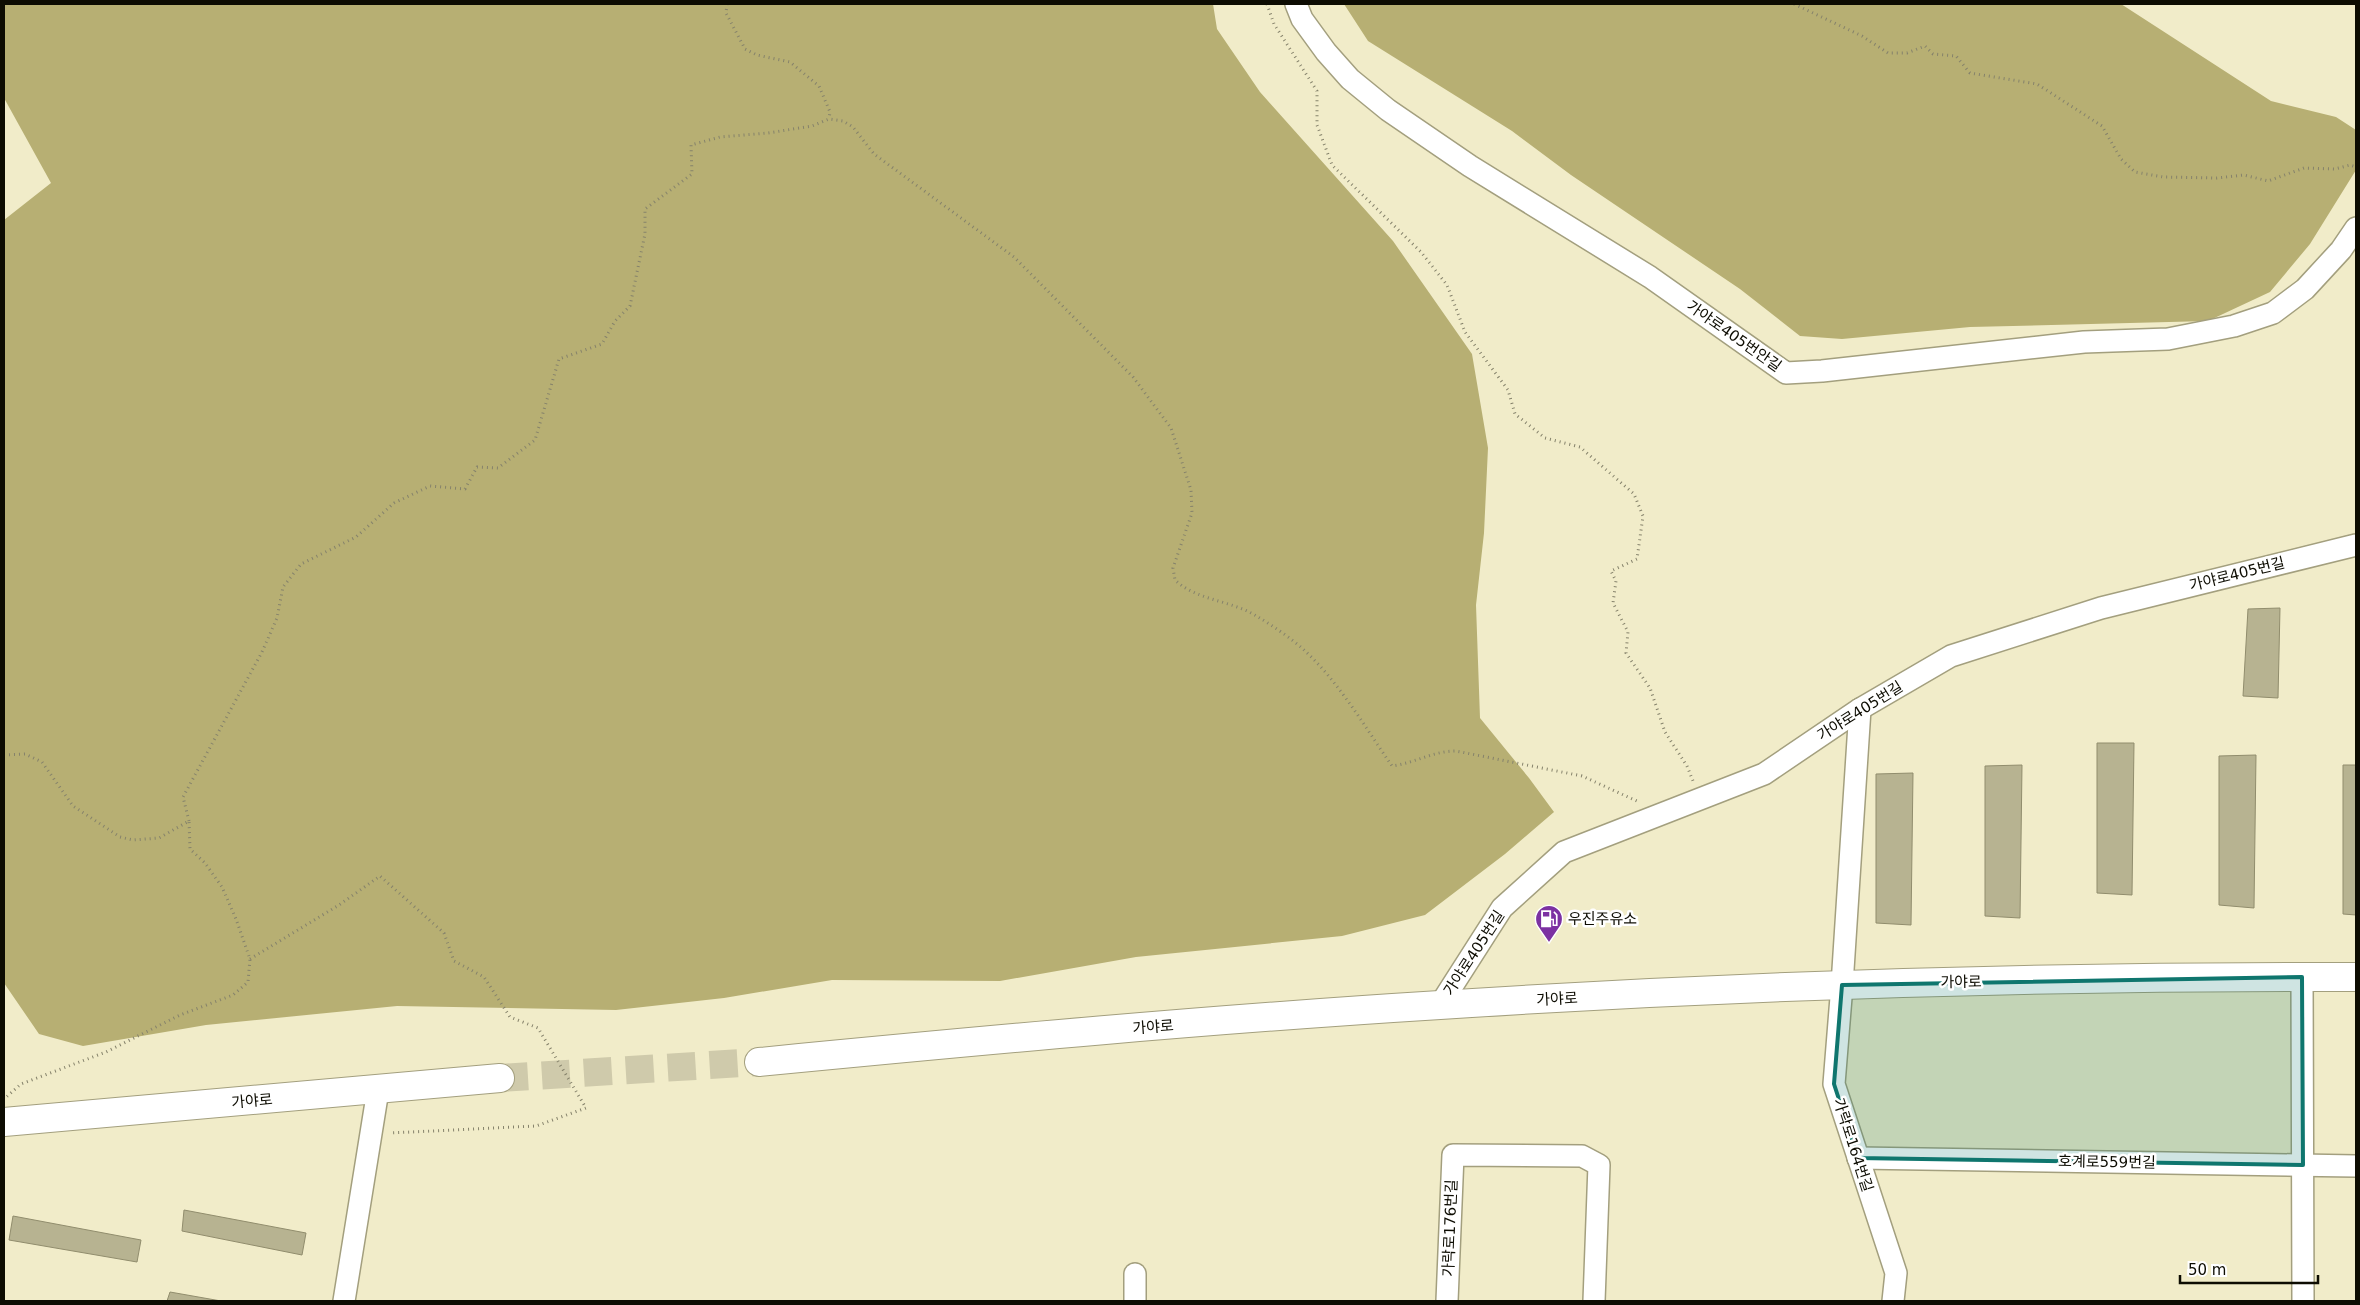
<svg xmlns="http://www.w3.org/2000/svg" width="2360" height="1305" font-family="'DejaVu Sans','Noto Sans KR',sans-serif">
	<rect width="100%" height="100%" fill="#f1ecc9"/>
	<g fill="#b7af73">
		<polygon points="4,4 1213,4 1217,29 1260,92 1393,241 1472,354 1488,448 1484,533 1476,605 1480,718 1529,778 1554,812 1505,854 1425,915 1342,936 1136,957 1000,981 832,980 724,998 616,1010 397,1006 206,1025 83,1046 39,1034 4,983 4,220 51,183 4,98"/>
		<polygon points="1344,4 2121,4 2271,101 2336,117 2356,130 2356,170 2310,244 2270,292 2208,321 1970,327 1842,339 1800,336 1740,289 1571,175 1512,131 1368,41"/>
	</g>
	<g fill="#b7b391" stroke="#918d6d">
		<polygon points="2280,608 2278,698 2243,696 2248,609"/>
		<polygon points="2097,743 2134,743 2132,895 2097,893"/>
		<polygon points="2256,755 2254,908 2219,905 2219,756"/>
		<polygon points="2022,765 2020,918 1985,916 1985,766"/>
		<polygon points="2343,765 2356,765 2356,915 2343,914"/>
		<polygon points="1913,773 1911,925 1876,923 1876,774"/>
		<polygon points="184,1210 306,1233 302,1255 182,1231"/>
		<polygon points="13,1216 141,1240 137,1262 9,1240"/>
		<polygon points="170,1292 221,1301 167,1301"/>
	</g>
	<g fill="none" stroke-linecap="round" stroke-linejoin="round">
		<polyline stroke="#cfcaab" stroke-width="28" stroke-dasharray="28 14" stroke-linecap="butt" points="500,1078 759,1062"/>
		<defs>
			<g id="street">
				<polyline points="1296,4 1302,19 1326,52 1350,79 1388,110 1470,166 1650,277 1786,373 1822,371 2084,342 2168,339 2234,326 2273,313 2305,289 2341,250 2356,228"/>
				<polyline points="1860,709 1842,985 1834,1084 1896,1273 1893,1301"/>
				<polyline points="2302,977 2303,1301"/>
				<polyline points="1440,1005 1502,908 1564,852 1764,774 1860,709 1951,656 2101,608 2356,545"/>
				<polyline points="1858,1158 2356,1166"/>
				<polyline points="1135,1274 1135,1301"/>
				<polyline points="344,1301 378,1090"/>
				<polyline points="1447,1301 1453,1155 1582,1156 1599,1165 1594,1301"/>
			</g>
			<g id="secondary">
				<path d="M 759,1062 C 986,1040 1213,1019 1440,1005 C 1745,985 2051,976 2356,977"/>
				<polyline points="4,1122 500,1078"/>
			</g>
		</defs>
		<use href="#street" stroke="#a39f7e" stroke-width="24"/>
		<use href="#secondary" stroke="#a39f7e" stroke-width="30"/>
		<g stroke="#85826b" stroke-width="3" stroke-dasharray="1 4" stroke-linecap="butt">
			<polyline points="727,4 726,13 745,49 757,55 790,62 819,86 830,112 829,119"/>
			<polyline points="1267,4 1274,24 1317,91 1317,125 1332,165 1421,252 1447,285 1465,332 1508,390 1515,414 1545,438 1580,447 1634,494 1643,516 1637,559 1611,571 1616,581 1613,603 1628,632 1626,653 1650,688 1665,732 1687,766 1693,781"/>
			<polyline points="1794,4 1862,36 1888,53 1907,53 1925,46 1933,54 1956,56 1970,73 2037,84 2102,126 2121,159 2135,172 2163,177 2217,178 2244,175 2268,181 2304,168 2335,169 2350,165 2356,167"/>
			<polyline points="4,755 25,754 42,762 73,806 120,837 133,840 159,838 189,821 190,849 205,863 222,887 236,919 250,959 248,982 233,995 180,1015 106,1052 21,1084 4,1099"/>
			<path d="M 189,821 L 183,797 L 262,652 L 277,618 L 283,587 L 301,564 L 356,537 L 394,503 L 430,486 L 465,489 L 477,467 L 498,468 L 535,440 L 559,359 L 602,344 L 615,321 L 630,306 L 645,234 L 645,209 L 692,174 L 691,145 L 720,137 L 768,133 L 812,126 L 829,119 L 843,121 L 853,127 L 874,154 L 1014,257 L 1133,377 L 1171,428 L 1191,490 L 1192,513 L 1173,568 L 1175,580 C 1197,601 1232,600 1258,617 C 1273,626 1291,638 1304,650 C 1339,682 1365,727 1392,766 C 1415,763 1433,751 1456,751 L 1582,776 L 1639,802"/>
			<polyline points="250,959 339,905 380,876 444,933 454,961 484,977 510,1017 538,1028 586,1108 536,1126 390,1133"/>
		</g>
		<use href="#street" stroke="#fff" stroke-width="21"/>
		<use href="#secondary" stroke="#fff" stroke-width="28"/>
	</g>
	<path fill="#0f766e" fill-opacity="0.2" stroke="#0f766e" stroke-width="4" stroke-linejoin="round" d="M 2302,977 L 2303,1165 L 1858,1158 L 1834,1084 L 1842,985 Z"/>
	<defs>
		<symbol id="fuel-pin" viewBox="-11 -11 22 30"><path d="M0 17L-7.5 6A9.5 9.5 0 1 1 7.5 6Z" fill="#7c31a2" stroke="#fff"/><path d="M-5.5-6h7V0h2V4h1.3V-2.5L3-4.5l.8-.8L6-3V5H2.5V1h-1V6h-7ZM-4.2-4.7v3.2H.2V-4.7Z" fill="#fff"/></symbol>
	</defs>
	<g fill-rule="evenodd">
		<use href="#fuel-pin" x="1533" y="903" width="32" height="43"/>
	</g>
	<g text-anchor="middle" stroke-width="5" stroke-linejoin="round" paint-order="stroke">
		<g font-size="15" fill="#0d0c02" stroke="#fff">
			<text transform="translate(1734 336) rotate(35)" y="5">가야로405번안길</text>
			<text transform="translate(2237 574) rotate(-14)" y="5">가야로405번길</text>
			<text transform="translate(1860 711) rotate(-32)" y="5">가야로405번길</text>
			<text transform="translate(1474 953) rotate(-57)" y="5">가야로405번길</text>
			<text transform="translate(1961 982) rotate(-1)" y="5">가야로</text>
			<text transform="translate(1557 999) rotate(-3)" y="5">가야로</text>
			<text transform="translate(1153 1027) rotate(-4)" y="5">가야로</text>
			<text transform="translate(252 1101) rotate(-5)" y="5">가야로</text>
			<text transform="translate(1853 1145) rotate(72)" y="5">가락로164번길</text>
			<text transform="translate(2107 1162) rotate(1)" y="5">호계로559번길</text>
			<text transform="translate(1450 1228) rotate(-88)" y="5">가락로176번길</text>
		</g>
		<g font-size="15" fill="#0d0c02" stroke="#fff" text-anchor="start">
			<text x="1568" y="924">우진주유소</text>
		</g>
	</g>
	<rect width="2360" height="1305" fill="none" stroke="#0d0c02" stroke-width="10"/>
	<path d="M2180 1275v8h138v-8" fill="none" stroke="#0d0c02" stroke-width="2.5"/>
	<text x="2188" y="1275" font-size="15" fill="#0d0c02" stroke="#ffffff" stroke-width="4" paint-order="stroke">50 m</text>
</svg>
